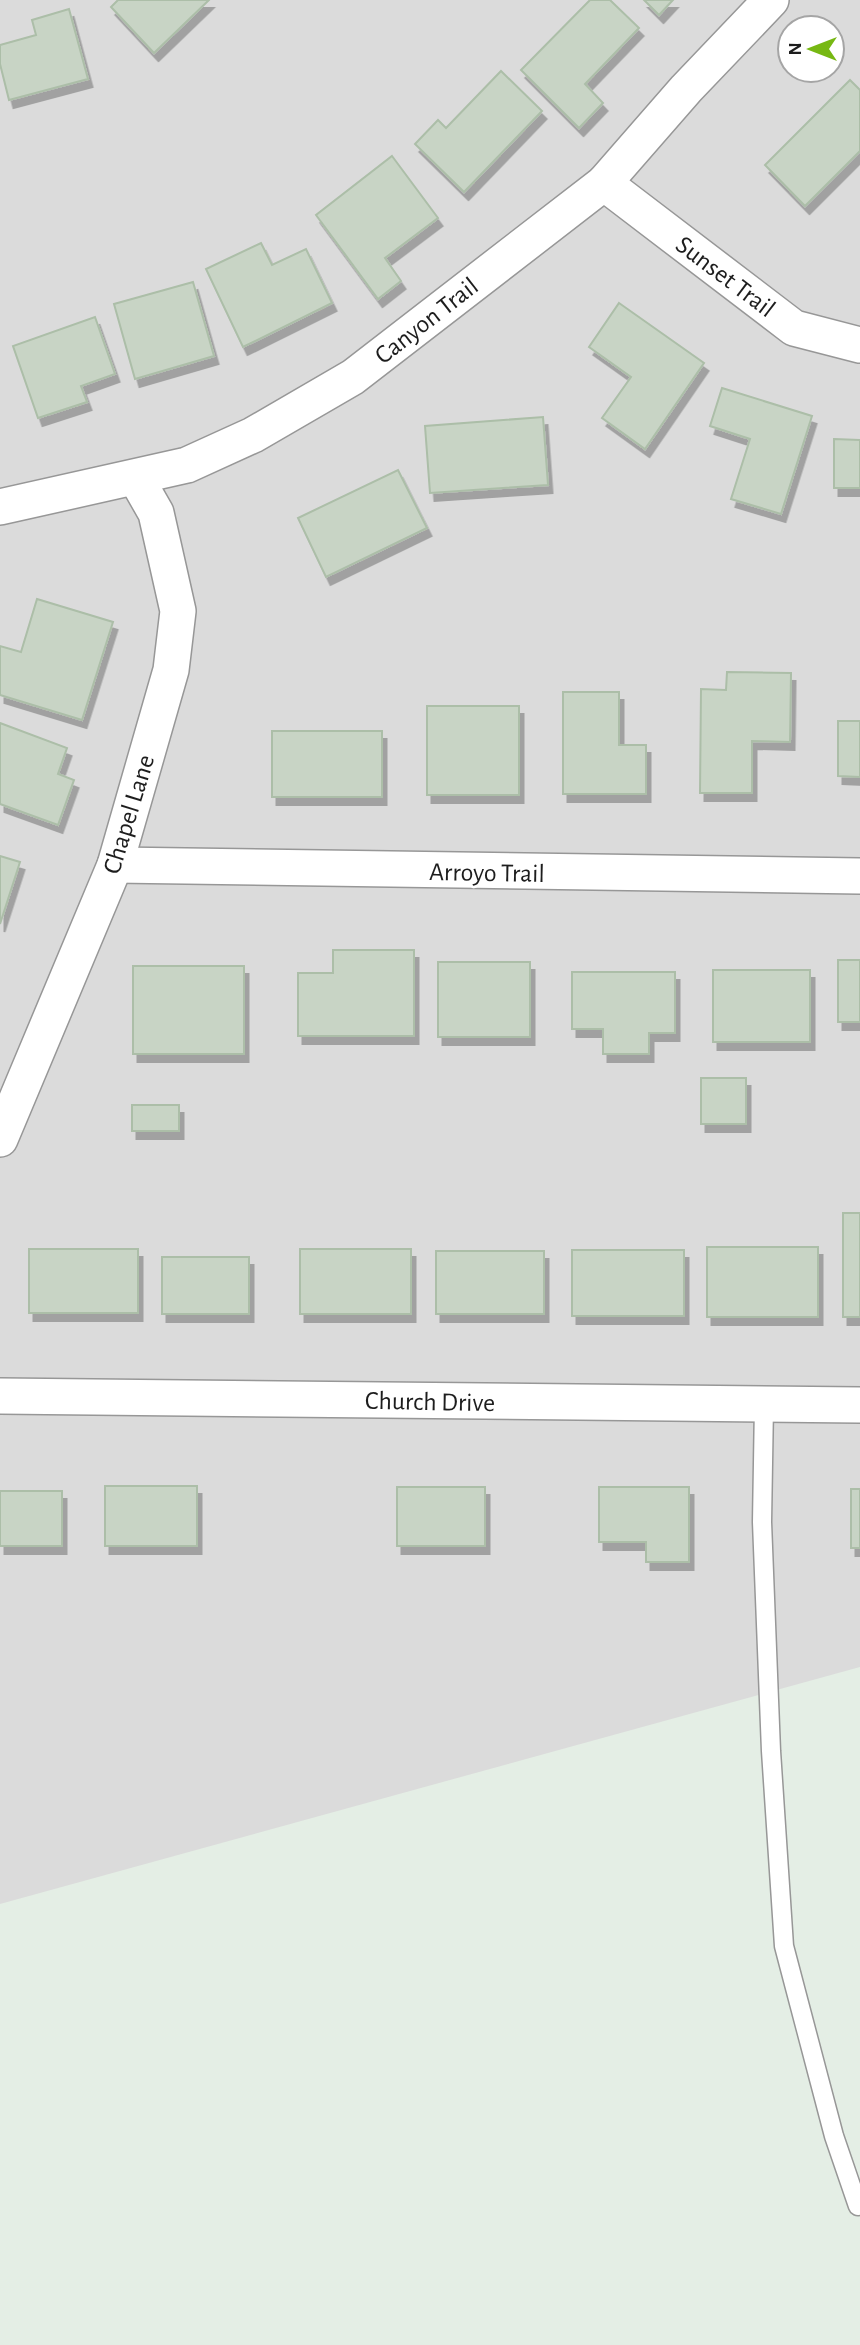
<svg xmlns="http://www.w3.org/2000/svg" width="860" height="2345" font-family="'Alegreya Sans',sans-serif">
	<defs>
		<filter id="shadow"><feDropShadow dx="4.5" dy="8" stdDeviation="0" flood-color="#0004"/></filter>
	</defs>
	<rect width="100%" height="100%" fill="#e4eee5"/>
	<path fill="#dbdbdb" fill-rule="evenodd" d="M 0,0 L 860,0 L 860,1667 L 0,1904 ZM 790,28 L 832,28 L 832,70 L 790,70 Z"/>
	<g fill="#c8d4c5" stroke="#acbea8" stroke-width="2" filter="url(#shadow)">
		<polygon points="118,0 209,0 154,53 111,7"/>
		<polygon points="590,0 610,0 639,28 585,84 603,103 579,128 521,70"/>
		<polygon points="644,0 673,0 659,15"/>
		<polygon points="69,9 88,79 9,100 0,64 0,45 36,35 32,20"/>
		<polygon points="501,71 542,111 464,192 415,144 438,120 446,128"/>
		<polygon points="850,80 860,90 860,151 805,206 765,165"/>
		<polygon points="392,156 438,218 385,258 401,281 378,299 316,215"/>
		<polygon points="261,243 272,265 306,249 332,303 243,347 206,269"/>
		<polygon points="193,282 214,356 135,379 114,304"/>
		<polygon points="619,303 704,363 645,449 602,418 631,377 589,347"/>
		<polygon points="95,317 115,374 81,386 87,402 38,418 13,346"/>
		<polygon points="722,388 812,416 781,514 731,499 750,439 710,426"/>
		<polygon points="543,417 548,485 430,493 425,426"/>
		<polygon points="834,439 860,440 860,488 834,488"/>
		<polygon points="398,470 427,528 326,577 298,518"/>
		<polygon points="37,599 113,622 82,720 0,695 0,646 21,652"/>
		<polygon points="727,672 791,673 790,742 752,741 752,793 700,793 701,689 726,690"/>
		<polygon points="563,692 619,692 619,745 646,745 646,794 563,794"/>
		<rect x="427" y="706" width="92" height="89"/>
		<polygon points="838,721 860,721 860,777 838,776"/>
		<polygon points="0,723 67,748 58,774 74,780 58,825 0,804"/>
		<rect x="272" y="731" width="110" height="66"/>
		<polygon points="0,856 20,862 0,924"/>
		<polygon points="333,950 414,950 414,1036 298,1036 298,973 333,973"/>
		<rect x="838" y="960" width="22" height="62"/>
		<rect x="438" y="962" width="92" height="75"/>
		<rect x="133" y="966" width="111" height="88"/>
		<rect x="713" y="970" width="97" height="72"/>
		<polygon points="572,972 675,972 675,1033 649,1033 649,1054 603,1054 603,1029 572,1029"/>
		<rect x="701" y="1078" width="45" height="46"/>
		<rect x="132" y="1105" width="47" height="26"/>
		<rect x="843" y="1213" width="17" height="104"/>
		<rect x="707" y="1247" width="111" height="70"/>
		<rect x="29" y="1249" width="109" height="64"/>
		<rect x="300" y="1249" width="111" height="65"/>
		<rect x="572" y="1250" width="112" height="66"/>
		<rect x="436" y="1251" width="108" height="63"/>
		<rect x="162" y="1257" width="87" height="57"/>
		<rect x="105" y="1486" width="92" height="60"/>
		<rect x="397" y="1487" width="88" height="59"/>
		<polygon points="599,1487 689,1487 689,1562 646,1562 646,1542 599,1542"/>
		<rect x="851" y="1489" width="9" height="59"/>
		<rect x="0" y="1491" width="62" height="55"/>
	</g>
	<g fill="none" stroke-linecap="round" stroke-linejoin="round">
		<defs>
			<polyline id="service" points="764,1404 762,1522 771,1751 784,1946 834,2136 858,2206"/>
			<g id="minor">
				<polyline points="604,183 794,328 860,345"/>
				<polyline points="0,507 187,465 253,435 353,377 604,183 686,89 771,0"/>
				<polyline points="115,865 860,876"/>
				<polyline points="0,1139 115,865 171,670 178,611 156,513 136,478"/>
				<polyline points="0,1396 860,1405"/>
			</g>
		</defs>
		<use href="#service" stroke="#979797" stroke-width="21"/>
		<use href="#minor" stroke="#979797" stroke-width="38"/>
		<use href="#service" stroke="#fff" stroke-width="18"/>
		<use href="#minor" stroke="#fff" stroke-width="35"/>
	</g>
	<g text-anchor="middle" stroke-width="5" stroke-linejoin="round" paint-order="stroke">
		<g font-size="26" fill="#1d1d1d" stroke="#fff">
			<text transform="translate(726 276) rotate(37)" y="9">Sunset Trail</text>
			<text transform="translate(426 320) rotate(-38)" y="9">Canyon Trail</text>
			<text transform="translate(128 814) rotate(-73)" y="9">Chapel Lane</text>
			<text transform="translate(487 872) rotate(1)" y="9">Arroyo Trail</text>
			<text transform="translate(430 1401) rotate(1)" y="9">Church Drive</text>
		</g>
	</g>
	<g transform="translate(811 49) rotate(270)"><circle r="33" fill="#ffffff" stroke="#a5a5a5" stroke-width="2"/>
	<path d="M0-5L12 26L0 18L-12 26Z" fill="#77b813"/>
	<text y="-10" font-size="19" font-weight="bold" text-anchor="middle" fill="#1d1d1d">N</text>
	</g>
</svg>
